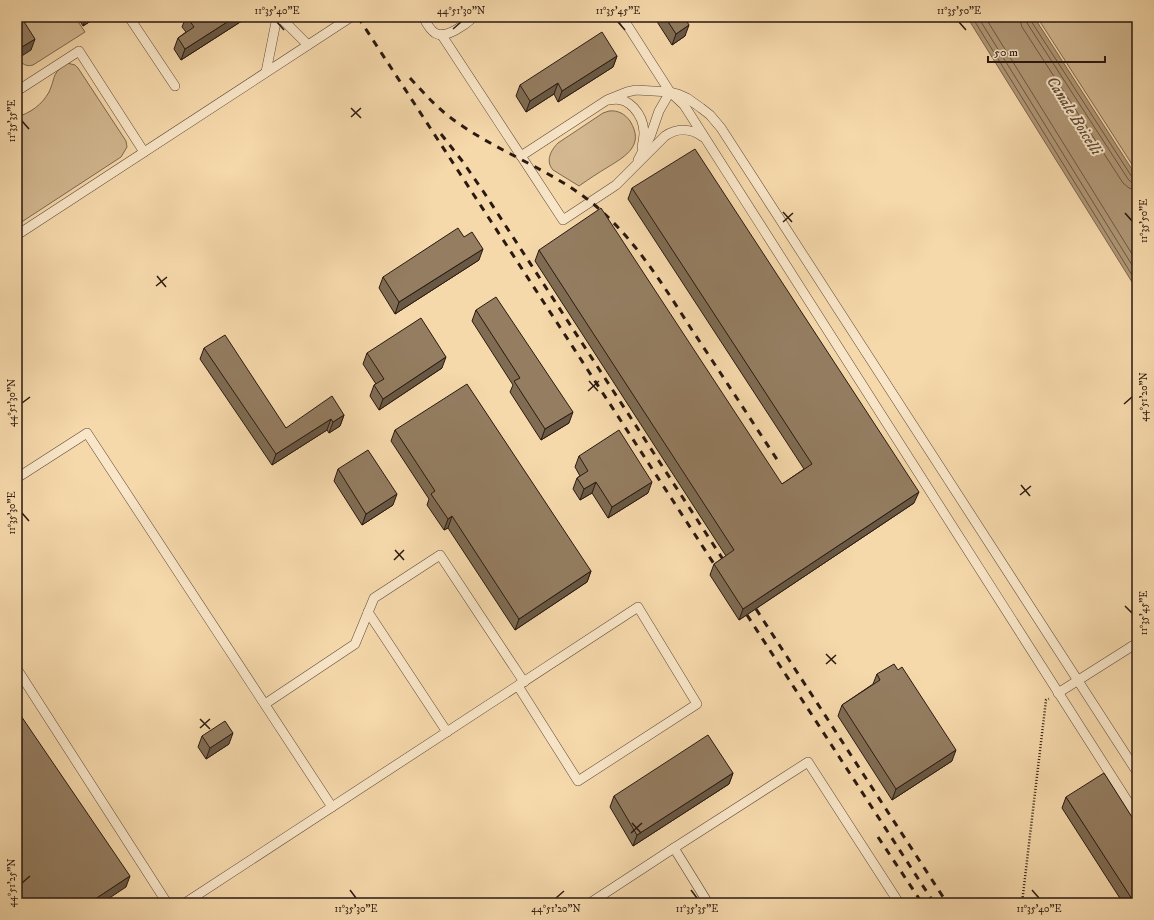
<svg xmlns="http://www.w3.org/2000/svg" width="1154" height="920" font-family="'IM FELL DW Pica',serif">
	<rect width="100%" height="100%" fill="#f6d9ab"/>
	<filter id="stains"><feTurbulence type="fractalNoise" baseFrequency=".005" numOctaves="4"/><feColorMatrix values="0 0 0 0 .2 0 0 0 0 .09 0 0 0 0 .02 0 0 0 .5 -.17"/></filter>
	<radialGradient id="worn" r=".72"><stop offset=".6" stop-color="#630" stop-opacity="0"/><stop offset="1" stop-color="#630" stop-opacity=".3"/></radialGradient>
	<g fill="#d3b891" stroke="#7e6851">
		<path d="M 17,17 L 75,17 L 85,32 L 33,65 C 26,67 22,64 18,58 L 31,49 Z"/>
		<polygon points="1037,17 1137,17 1137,172"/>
		<path d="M 67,63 L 75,65 L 78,68 L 126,141 L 127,147 L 121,157 L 17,225 L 17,117 C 30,113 42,105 49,92 C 56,77 51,74 67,63 Z"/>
		<path d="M 609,111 C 618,110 625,114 630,121 C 645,145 626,156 608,167 C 598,173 589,179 579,186 L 553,170 C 545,161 551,150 558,143 L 603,113 Z"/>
	</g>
	<polygon fill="#b19877" stroke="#7b654e" points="967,17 1034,17 1137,177 1137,290"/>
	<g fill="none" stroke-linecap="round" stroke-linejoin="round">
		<g stroke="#6e5844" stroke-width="1">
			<polyline points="972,17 1137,283"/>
			<polyline points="978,17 1137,273"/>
			<polyline points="985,17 1137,262"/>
			<polyline points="1019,17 1022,27 1123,183 1129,188 1137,190"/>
			<polyline points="1025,17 1027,23 1128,179 1132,183 1137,184"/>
			<polyline points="1031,17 1031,21 1132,177 1137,179"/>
		</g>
		<defs>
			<g id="service">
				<polyline points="129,17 175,86"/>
				<polyline points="280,17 308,45"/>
				<path d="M 423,17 C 426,22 429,29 435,33 C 445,40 466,24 474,17"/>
				<polyline points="622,17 670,92 684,105 1137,816"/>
				<path d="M 441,34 L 563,220 L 616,185 L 665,136 C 677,128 691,128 703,137"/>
				<polyline points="266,72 277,17"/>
				<polyline points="17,91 79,51 144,152"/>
				<path d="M 610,100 C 629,95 643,115 644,132 C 644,137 643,142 642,147"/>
				<polyline points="521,156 607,100 627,92 636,90 670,92 678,94 687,98 701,108 710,115 721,128 1137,772"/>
				<polyline points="638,160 650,137 659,111 670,92"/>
				<polyline points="17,235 351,17"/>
				<polyline points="17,478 87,433 332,807"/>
				<polyline points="368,612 447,732"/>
				<polyline points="17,669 167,903"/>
				<polyline points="1058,693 1137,643"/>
				<polyline points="265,704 355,644 374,598 440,555 524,682"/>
				<polyline points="185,903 638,607 697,704 578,781 518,686"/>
				<polyline points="590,903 674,848"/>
				<polyline points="708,903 674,848 808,762 899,903"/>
			</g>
		</defs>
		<use href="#service" stroke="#5d4938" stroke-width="10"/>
		<polyline stroke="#2a1911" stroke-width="2.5" stroke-dasharray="1 2" stroke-linecap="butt" points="1022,903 1046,700 1049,699"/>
		<use href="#service" stroke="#f9e6c8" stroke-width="9"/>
		<g stroke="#2a1911" stroke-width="3" stroke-dasharray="7 7" stroke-linecap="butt">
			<polyline points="358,17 718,570"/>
			<path d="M 410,78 C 423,92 435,106 451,118 C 495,151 548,168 591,202 C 634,237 663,285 692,330 C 722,375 751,420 780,464"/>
			<polyline points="441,134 463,162 483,191 726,564"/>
			<polyline points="756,609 947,903"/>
			<polyline points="747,615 934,903"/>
			<polyline points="878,837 922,903"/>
		</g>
	</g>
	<g fill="#7f6c53" stroke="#2a1911">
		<polygon points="77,17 97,17 83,26"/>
		<polygon points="186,17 248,17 181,60 174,49 178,38 186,32 182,27"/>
		<polygon points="654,17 684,17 685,36 672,45"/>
		<polygon points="617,56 613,67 558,102 554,94 526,112 516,96 520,85"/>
		<polygon points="632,188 914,503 739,620 710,575 714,564 726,556 535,261 539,250 782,484 804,469 628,199"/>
		<polygon points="479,260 395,314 379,288 383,277"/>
		<polygon points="476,310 569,423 541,440 510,392 513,385 472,321"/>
		<polygon points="204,348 286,428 344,415 340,426 329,433 327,430 272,465 200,359"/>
		<polygon points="367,353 442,368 379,410 370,396 374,385 376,384 363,364"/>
		<polygon points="395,430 591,571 587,582 515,630 448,528 444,530 427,505 429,499 391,441"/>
		<polygon points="579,456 648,493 608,518 592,493 580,500 573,489 577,478 580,476 575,467"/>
		<polygon points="338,469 393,505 362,525 334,481"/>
		<polygon points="877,674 952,761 892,800 838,716 842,705 873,684"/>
		<polygon points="202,736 229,744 206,759 198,747"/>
		<polygon points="733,773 729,784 633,846 610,807 614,796"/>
		<polygon points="1066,797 1137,903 1123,903 1062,808"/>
	</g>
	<g fill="#685844" stroke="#2a1911">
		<polygon points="86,17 97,17 83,26"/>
		<polygon points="235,17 248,17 181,60 185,49"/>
		<polygon points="689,25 685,36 672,45 676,34"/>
		<polygon points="35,39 31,50 17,59 17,50"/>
		<polygon points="617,56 613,67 558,102 562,91"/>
		<polygon points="558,83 554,94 526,112 530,101"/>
		<polygon points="483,249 479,260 395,314 399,302"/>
		<polygon points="446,357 442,368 379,410 383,399"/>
		<polygon points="573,412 569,423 541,440 545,429"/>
		<polygon points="344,415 340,426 329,433 333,422"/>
		<polygon points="331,419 327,430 272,465 276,454"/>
		<polygon points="596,482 592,493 580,500 584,489"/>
		<polygon points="652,482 648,493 608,518 612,507"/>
		<polygon points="919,492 914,503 739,620 743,609"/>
		<polygon points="397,494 393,505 362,525 366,514"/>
		<polygon points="452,516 448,528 444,530 448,519"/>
		<polygon points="591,571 587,582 515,630 519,619"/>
		<polygon points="233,733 229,744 206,759 210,748"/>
		<polygon points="956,750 952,761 892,800 896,789"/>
		<polygon points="733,773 729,784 633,846 637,835"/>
		<polygon points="130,876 126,887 102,903 89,903"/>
	</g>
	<g fill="#947d61" stroke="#2a1911">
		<polygon points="17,17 21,17 35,39 17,50"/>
		<polygon points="187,17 235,17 185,49 178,38 194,27"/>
		<polygon points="665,17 684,17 689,25 676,34"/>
		<polygon points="602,32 617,56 562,91 558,83 530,101 520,85"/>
		<polygon points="695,149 919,492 743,609 714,564 734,550 539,250 601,208 782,484 812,464 632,188"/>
		<polygon points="458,228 464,237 472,232 483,249 399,302 383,277"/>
		<polygon points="496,297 573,412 545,429 514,381 520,378 476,310"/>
		<polygon points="421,318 446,357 383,399 374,385 384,379 367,353"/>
		<polygon points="225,335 286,428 332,396 344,415 333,422 331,419 276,454 204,348"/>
		<polygon points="467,384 591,571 519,619 452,516 448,519 431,494 435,491 395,430"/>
		<polygon points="619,430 652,482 612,507 596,482 584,489 577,478 588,471 579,456"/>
		<polygon points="368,450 397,494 366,514 338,469"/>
		<polygon points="894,664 898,670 902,667 956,750 896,789 842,705 880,680 877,674"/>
		<polygon points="17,710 130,876 89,903 17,903"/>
		<polygon points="225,721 233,733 210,748 202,736"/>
		<polygon points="708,735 733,773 637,835 614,796"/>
		<polygon points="1104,773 1137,825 1137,903 1125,903 1132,899 1066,797"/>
	</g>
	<path fill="none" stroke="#2a1911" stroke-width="1.5" d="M 277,22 L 284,30M 618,22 L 625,30M 959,22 L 966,30M 453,29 L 461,22M 351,108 L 361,118M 351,117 L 361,108M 22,121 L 29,129M 783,212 L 792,222M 1125,213 L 1132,221M 783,222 L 793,213M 157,276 L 166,287M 156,286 L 167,277M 589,381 L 598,391M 588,391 L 599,381M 22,403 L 30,397M 1124,404 L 1132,397M 1021,485 L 1030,496M 1020,495 L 1031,486M 22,513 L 29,521M 395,550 L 404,560M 394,560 L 404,550M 1125,606 L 1132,613M 826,654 L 836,664M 826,664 L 836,655M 200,719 L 210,729M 200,728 L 210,719M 632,823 L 641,833M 631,833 L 642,823M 22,883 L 30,876M 350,890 L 356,898M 691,890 L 697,898M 1032,890 L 1039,898M 556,898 L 564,891"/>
	<g text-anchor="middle" stroke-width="4" stroke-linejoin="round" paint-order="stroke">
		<g font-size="16" font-style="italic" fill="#604c3a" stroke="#f9e6c8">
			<text transform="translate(1075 115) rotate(58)" y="6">Canale Boicelli</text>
		</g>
	</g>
	<rect width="1154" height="920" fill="none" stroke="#f6d9ab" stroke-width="44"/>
	<path d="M988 56v6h117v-6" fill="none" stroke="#2a1911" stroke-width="2"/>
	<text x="994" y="56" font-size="12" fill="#2a1911" stroke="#f9e6c8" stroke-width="3" paint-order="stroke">50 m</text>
	<rect x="22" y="22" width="1110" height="876" fill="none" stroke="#2a1911" stroke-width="1.5"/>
	<g font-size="10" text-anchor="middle" fill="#2a1911">
		<text x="277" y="14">11°35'40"E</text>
		<text x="461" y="14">44°51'30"N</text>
		<text x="618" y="14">11°35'45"E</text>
		<text x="959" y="14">11°35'50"E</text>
		<text transform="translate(11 121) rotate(-90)" y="4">11°35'35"E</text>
		<text transform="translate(1143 221) rotate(-90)" y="4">11°35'50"E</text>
		<text transform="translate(1143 397) rotate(-90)" y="4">44°51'20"N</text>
		<text transform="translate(11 403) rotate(-90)" y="4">44°51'30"N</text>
		<text transform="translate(11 513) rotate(-90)" y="4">11°35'30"E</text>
		<text transform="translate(1143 613) rotate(-90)" y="4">11°35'45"E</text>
		<text transform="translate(11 883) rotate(-90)" y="4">44°51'25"N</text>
		<text x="356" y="912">11°35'30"E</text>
		<text x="556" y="912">44°51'20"N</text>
		<text x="697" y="912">11°35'35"E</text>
		<text x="1039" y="912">11°35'40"E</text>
	</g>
	<rect width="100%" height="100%" filter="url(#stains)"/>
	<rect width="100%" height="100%" fill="url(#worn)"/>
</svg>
